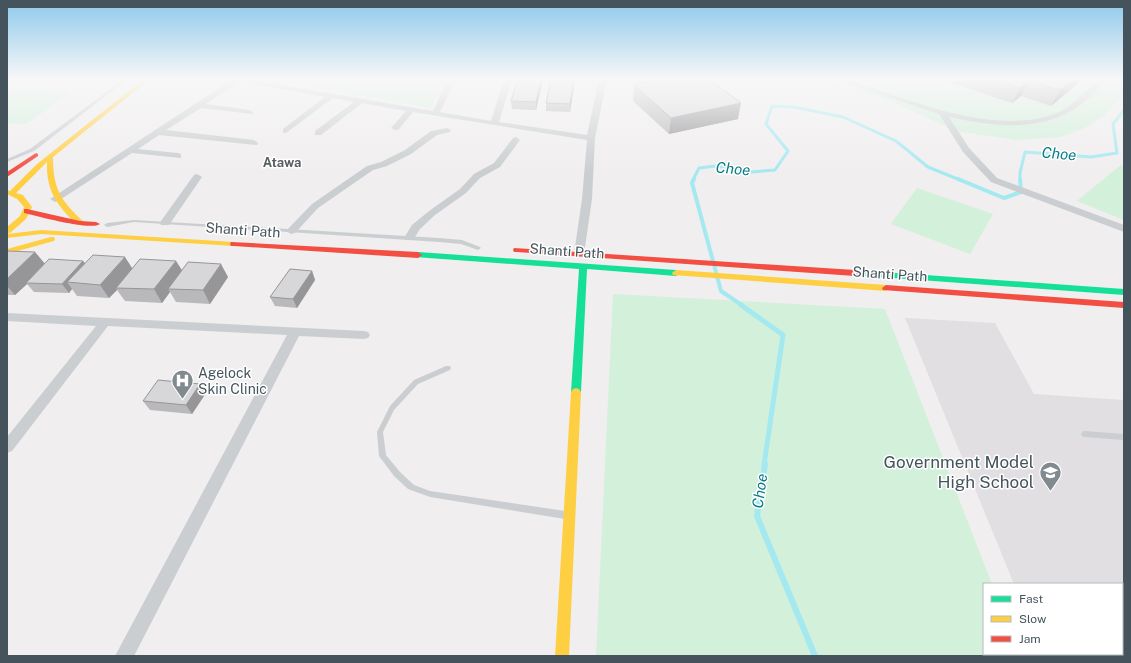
<svg xmlns="http://www.w3.org/2000/svg" width="1131" height="663" font-family="'Public Sans',sans-serif">
	<rect width="100%" height="100%" fill="#f0eeef"/>
	<polygon fill="#e1dfe1" points="905,318 995,323 1034,394 1124,400 1124,656 1044,656 1043,654 1122,654 1122,584 1014,584"/>
	<g fill="#d2f0da">
		<polygon points="282,79 443,86 431,108 279,82"/>
		<polygon points="735,79 1124,79 1124,93 1104,116 1087,127 1061,137 1016,140 956,131 888,100 826,86"/>
		<polygon points="7,91 69,93 26,124 7,123"/>
		<polygon points="1121,165 1124,166 1124,220 1077,201"/>
		<polygon points="917,188 993,214 970,254 891,224"/>
		<polygon points="613,294 885,309 992,584 984,584 984,654 1019,654 1020,656 596,656"/>
	</g>
	<g fill="none" stroke-linecap="round" stroke-linejoin="round">
		<g stroke="#a4e9f0" stroke-width="3">
			<polyline points="693,180 699,168 716,166 751,172 775,170 788,151 766,124 772,106 794,107 843,117 896,141 928,167 960,180"/>
			<polyline points="1020,180 1020,173 1025,152 1091,157 1117,153 1113,124 1124,110"/>
		</g>
		<g stroke="#a4e9f0" stroke-width="4">
			<polyline points="694,179 692,183 721,291 743,306"/>
			<polyline points="958,179 1004,198 1021,192 1020,179"/>
		</g>
		<polyline stroke="#a4e9f0" stroke-width="5" points="741,305 783,335 764,465"/>
		<polyline stroke="#a4e9f0" stroke-width="6" points="765,464 757,516 815,656"/>
		<g fill="#caced0" fill-rule="evenodd">
			<polygon points="124,79 128,79 34,151 7,162 7,159 30,149"/>
			<polygon points="134,220 439,238 462,240 480,247 481,248 478,250 461,244 439,242 134,222 107,227 104,225 107,223"/>
			<polygon points="446,366 450,366 451,368 450,370 418,384 394,410 383,432 386,455 400,472 414,485 430,491 565,511 568,512 569,515 568,518 565,519 430,497 408,489 394,476 379,456 377,432 390,406 414,380"/>
			<polygon points="1084,431 1124,434 1124,440 1084,437 1082,436 1081,434 1082,432"/>
		</g>
		<g fill="#caced0" fill-rule="evenodd">
			<polygon points="233,79 259,81 433,111 448,79 456,79 440,112 491,121 504,79 512,79 499,122 587,135 599,79 607,79 595,138 592,199 584,254 579,257 574,254 582,199 587,140 413,112 398,130 395,130 391,128 406,111 362,103 321,135 315,135 315,131 354,102 333,98 286,133 283,133 283,129 325,97 259,85 237,83 206,104 249,110 253,112 252,114 201,108 166,130 254,140 258,143 257,145 159,135 138,149 178,153 181,154 181,158 132,153 58,201 55,202 50,199"/>
			<polygon points="390,79 398,79 393,82 390,82"/>
			<polygon points="703,79 752,79 739,83 707,81"/>
			<path d="M 833,79 L 844,79 C 906,98 999,140 1061,111 C 1075,104 1087,89 1098,79 L 1106,79 C 1065,134 1009,130 949,117 L 969,148 L 997,178 L 1124,225 L 1124,232 L 991,182 L 963,152 L 939,114 Z"/>
			<polygon points="447,128 451,130 450,132 437,135 411,154 387,166 373,170 318,208 295,233 291,234 286,231 312,204 367,166 381,162 405,150 431,131"/>
			<polygon points="516,137 520,140 500,167 480,178 466,193 435,215 420,229 413,240 405,240 404,238 412,225 429,211 460,189 474,174 494,163 513,138"/>
			<polygon points="197,174 202,177 169,225 161,225 160,223 161,221 194,175"/>
			<polygon points="7,313 364,331 368,332 370,335 368,338 364,339 299,336 134,656 115,656 287,335 108,326 12,451 7,453 7,437 96,326 7,321"/>
		</g>
		<g fill="#16e098" fill-rule="evenodd">
			<polygon points="418,252 676,270 680,273 676,276 587,269 581,392 579,395 576,396 573,395 571,392 579,269 415,257 414,255 415,253"/>
			<polygon points="855,270 1124,289 1124,295 852,275 851,273"/>
		</g>
		<g fill="#ffcf43" fill-rule="evenodd">
			<path d="M 144,79 L 150,79 L 53,157 C 53,188 60,200 83,221 L 83,225 L 77,225 C 57,205 46,191 47,162 L 16,193 L 23,195 L 32,207 L 26,219 L 10,233 L 7,233 L 7,227 L 20,216 L 24,207 L 17,199 L 7,194 L 7,190 L 10,191 L 37,164 Z"/>
			<polygon points="41,230 234,242 238,244 234,246 41,234 7,238 7,234"/>
			<polygon points="51,237 54,237 55,239 54,241 7,254 7,249"/>
			<polygon points="676,270 886,285 890,288 886,291 673,275 672,273"/>
			<polygon points="576,388 579,389 581,392 569,656 555,656 571,392 573,389"/>
		</g>
		<g fill="#f24e42" fill-rule="evenodd">
			<polygon points="36,153 38,154 38,156 7,177 7,172"/>
			<path d="M 24,209 L 27,209 L 80,221 L 96,222 L 100,224 C 91,231 37,216 24,213 Z"/>
			<polygon points="231,242 418,252 422,255 418,258 234,246 231,246 230,244"/>
			<polygon points="514,248 855,270 859,273 855,276 517,252 514,252 513,250"/>
			<polygon points="886,285 1124,302 1124,308 883,290 882,288"/>
		</g>
	</g>
	<g fill="#b9b9bb">
		<polygon points="518,79 543,79 536,110 512,109 511,101"/>
		<polygon points="551,79 575,79 570,112 546,111 546,103"/>
		<polygon points="939,79 1083,79 1051,106 1021,96 1012,103"/>
		<polygon points="634,85 738,119 669,134 633,101"/>
		<polygon points="7,251 45,264 83,261 85,263 132,268 176,261 182,270 228,277 210,304 176,302 170,292 162,303 125,301 117,290 109,298 77,296 72,289 69,293 34,292 27,284 15,295 7,295"/>
		<polygon points="312,271 315,280 297,308 275,306 270,297"/>
		<polygon points="200,384 206,393 192,414 150,410 143,401"/>
	</g>
	<g fill="#969698">
		<polygon points="541,79 543,79 536,110 536,102"/>
		<polygon points="574,79 575,79 570,112 570,104"/>
		<polygon points="1074,79 1083,79 1051,106 1060,90"/>
		<polygon points="1029,81 1021,96 1012,103 1020,88"/>
		<polygon points="741,103 738,119 669,134 671,118"/>
		<polygon points="35,252 46,265 26,283 27,284 15,295 7,286 7,279"/>
		<polygon points="125,257 134,271 116,288 117,290 109,298 100,285"/>
		<polygon points="83,261 90,270 67,282 72,289 69,293 62,284"/>
		<polygon points="176,261 184,274 168,289 170,292 162,303 154,289"/>
		<polygon points="221,264 228,277 210,304 203,290"/>
		<polygon points="312,271 315,280 297,308 293,299"/>
		<polygon points="200,384 206,393 192,414 186,405"/>
	</g>
	<g fill="#d7d7d9" stroke="#969698">
		<polygon points="518,79 541,79 536,102 511,101"/>
		<polygon points="551,79 574,79 570,104 546,103"/>
		<polygon points="666,79 709,79 741,103 671,118 634,85"/>
		<polygon points="993,79 1074,79 1060,90 1029,81 1020,88"/>
		<polygon points="7,251 35,252 7,279"/>
		<polygon points="93,255 125,257 100,285 67,282"/>
		<polygon points="49,259 83,261 62,284 26,283"/>
		<polygon points="140,259 176,261 154,289 116,288"/>
		<polygon points="188,262 221,264 203,290 168,289"/>
		<polygon points="290,269 312,271 293,299 270,297"/>
		<polygon points="158,380 200,384 186,405 143,401"/>
	</g>
	<linearGradient id="sky" x2="0" y2="1"><stop stop-color="#8dc9eb"/><stop offset="0.46" stop-color="#f8f7f8"/><stop offset="1" stop-color="#f8f7f8" stop-opacity="0"/></linearGradient>
	<rect width="1131" height="172" fill="url(#sky)"/>
	<defs>
		<symbol id="hospital-pin" viewBox="-11 -11 22 30"><path d="M0 17L-7.5 6A9.5 9.5 0 1 1 7.5 6Z" fill="#818a8f" stroke="#fff"/><path d="M-5-5h3v3.5h4V-5h3V5h-3V1.5h-4V5h-3Z" fill="#fff"/></symbol>
		<symbol id="school-pin" viewBox="-11 -11 22 30"><path d="M0 17L-7.5 6A9.5 9.5 0 1 1 7.5 6Z" fill="#818a8f" stroke="#fff"/><path d="M0-5L7-2L0 1L-7-2ZM-4 1L0 2.5L4 1V4Q0 6-4 4Z" fill="#fff"/></symbol>
	</defs>
	<g fill-rule="evenodd">
		<use href="#hospital-pin" x="170" y="368" width="25" height="34"/>
		<use href="#school-pin" x="1038" y="460" width="25" height="34"/>
	</g>
	<g text-anchor="middle" stroke-width="3" stroke-linejoin="round" paint-order="stroke">
		<g font-size="13" font-weight="bold" fill="#5a5f63" stroke="#fff">
			<text x="282" y="167">Atawa</text>
		</g>
		<g font-size="14" fill="#45545c" stroke="#fff">
			<text transform="translate(243 230) rotate(4)" y="5">Shanti Path</text>
			<text transform="translate(567 251) rotate(4)" y="5">Shanti Path</text>
			<text transform="translate(890 274) rotate(4)" y="5">Shanti Path</text>
		</g>
		<g font-size="14" fill="#45545c" stroke="#fff" text-anchor="start">
			<text x="198" y="378">Agelock<tspan x="198" dy="16">Skin Clinic</tspan></text>
		</g>
		<g font-size="15" font-style="italic" fill="#077d88" stroke="#fff">
			<text transform="translate(1059 154) rotate(5)" y="5">Choe</text>
			<text transform="translate(733 169) rotate(5)" y="5">Choe</text>
			<text transform="translate(760 491) rotate(-82)" y="5">Choe</text>
		</g>
		<g font-size="17" fill="#45545c" stroke="#fff" text-anchor="end">
			<text x="1034" y="468">Government Model<tspan x="1034" dy="20">High School</tspan></text>
		</g>
	</g>
	<rect width="1131" height="663" fill="none" stroke="#45545c" stroke-width="16"/>
	<rect x="983" y="583" width="140" height="72" fill="#ffffff" stroke="#b5bbbe"/>
	<rect x="991" y="596" width="20" height="6" fill="#16e098" stroke="#b5bbbe"/>
	<text x="1019" y="603" font-size="12" fill="#45545c">Fast</text>
	<rect x="991" y="616" width="20" height="6" fill="#ffcf43" stroke="#b5bbbe"/>
	<text x="1019" y="623" font-size="12" fill="#45545c">Slow</text>
	<rect x="991" y="636" width="20" height="6" fill="#f24e42" stroke="#b5bbbe"/>
	<text x="1019" y="643" font-size="12" fill="#45545c">Jam</text>
</svg>
